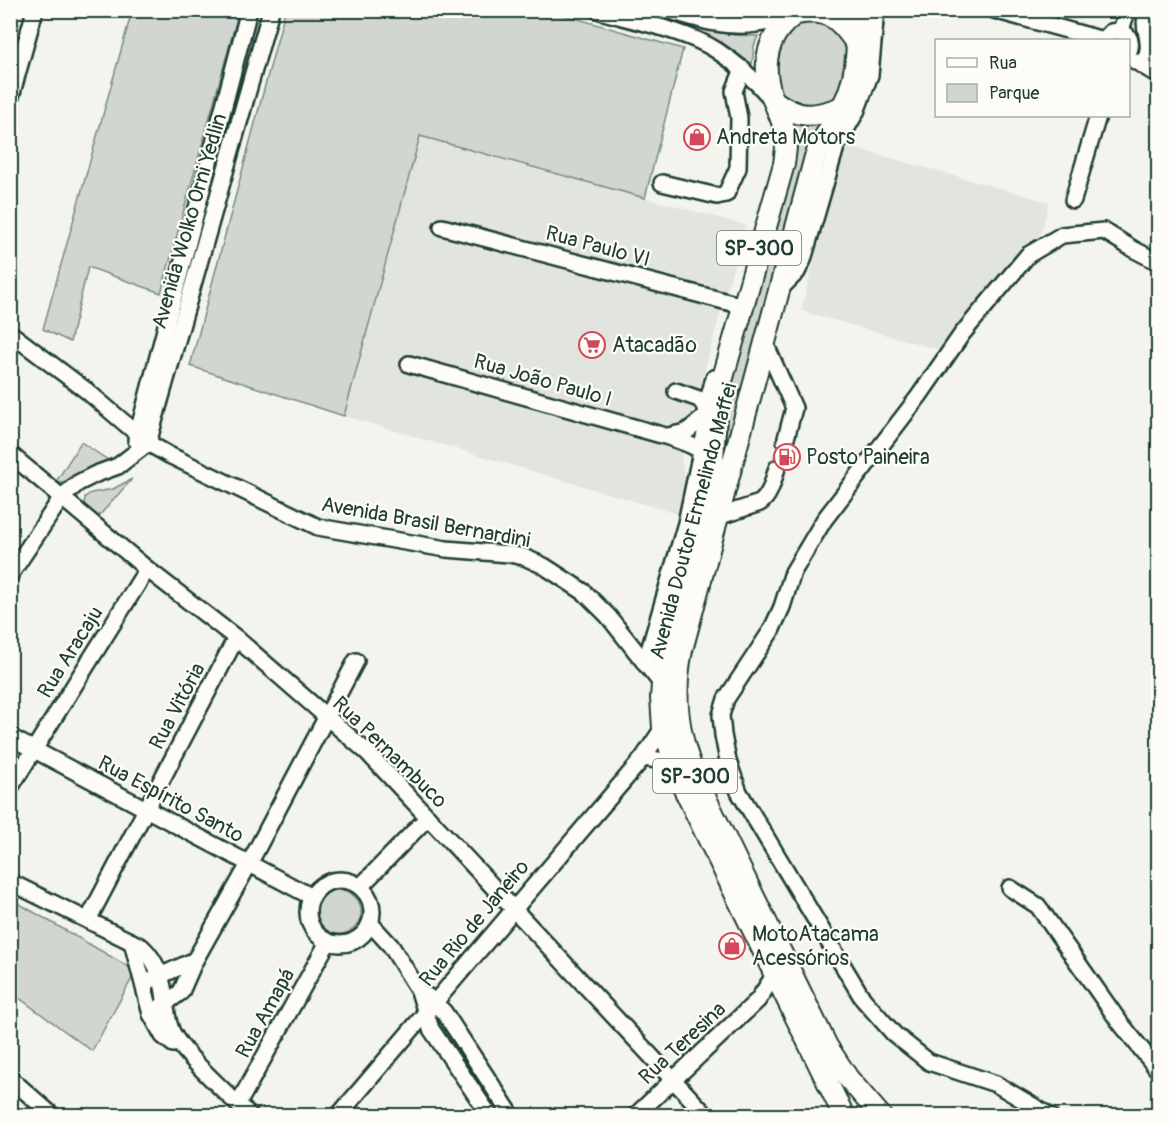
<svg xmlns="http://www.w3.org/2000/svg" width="1169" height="1126" font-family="Pangolin,sans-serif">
	<rect width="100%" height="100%" fill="#f4f4ef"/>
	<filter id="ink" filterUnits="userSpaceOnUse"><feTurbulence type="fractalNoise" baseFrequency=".0167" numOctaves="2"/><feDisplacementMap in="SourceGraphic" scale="12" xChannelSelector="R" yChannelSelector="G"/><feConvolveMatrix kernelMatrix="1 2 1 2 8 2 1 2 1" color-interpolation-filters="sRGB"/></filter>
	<g filter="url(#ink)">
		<g fill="#e2e5df">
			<polygon points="420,136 745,225 681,456 686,484 678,514 344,416"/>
			<polygon points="844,145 1049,202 1042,231 947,352 801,311"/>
		</g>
		<g fill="#d1d6d1" stroke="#788a82" stroke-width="1.5">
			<polygon points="132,11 239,11 161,293 88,267 70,342 43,329"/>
			<polygon points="254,11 263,11 150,429 146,430"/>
			<polygon points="285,11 550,11 683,49 645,198 420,136 344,416 190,366"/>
			<polygon points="616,11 648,11 734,35 758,36 754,46 752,64 724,44"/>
			<path d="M 705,11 L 781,11 C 750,23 736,19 705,11 Z"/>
			<path d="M 809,19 L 827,21 C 848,47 854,48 843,82 C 827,129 768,111 775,59 C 777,50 781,36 789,30 C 795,26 803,23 809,19 Z"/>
			<polygon points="792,123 803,126 820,125 814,141 725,466 728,402 732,384 794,156"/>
			<polygon points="81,442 114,464 54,485"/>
			<polygon points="132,479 98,517 84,506 85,497 91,493 113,489"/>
			<circle cx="339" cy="912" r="22"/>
			<polygon points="11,899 136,971 92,1051 11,992"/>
		</g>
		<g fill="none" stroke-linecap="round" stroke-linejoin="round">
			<polyline stroke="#c9cfca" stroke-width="15" stroke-dasharray="15 8" stroke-linecap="butt" points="777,468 785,442"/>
			<defs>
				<g id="minor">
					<path d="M 597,10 C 633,21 685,30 716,50 C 738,64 755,80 772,99"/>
					<path d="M 667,10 C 696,19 726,29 757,24 C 769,23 782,18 794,14"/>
					<polyline points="994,10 1103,40"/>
					<polyline points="1121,31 1127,10"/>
					<path d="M 1103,40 L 1111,32 C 1126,28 1135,40 1128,53"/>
					<polyline points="1135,61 1158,75"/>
					<path d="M 1143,65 C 1156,39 1140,33 1147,10"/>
					<polyline points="10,100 35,10"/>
					<polyline points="662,183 717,196 726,194 738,168 739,118 734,91 743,69"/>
					<polyline points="1073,200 1098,116"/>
					<polyline points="442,227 743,306"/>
					<polyline points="780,289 797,272 803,260 836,147 856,112 870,75 876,10"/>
					<polyline points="10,333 87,391 148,443 169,455 318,527 446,549 509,554 524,557 544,566 584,592 608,616 661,683"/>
					<polyline points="765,343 794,408 785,442"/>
					<path d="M 409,364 L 665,436 C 684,442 699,447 714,460"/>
					<polyline points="676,391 699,399 706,407"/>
					<polyline points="668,436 686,432 706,416"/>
					<polyline points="709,436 706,407 714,378"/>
					<polyline points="136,440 249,10"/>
					<polyline points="10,454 147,569 236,638 367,752 707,1116"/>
					<path d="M 717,517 L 760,503 C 771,495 773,480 777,468"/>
					<polyline points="10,575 62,497 78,483 96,474 118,466 148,443 271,10"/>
					<polyline points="645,664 686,523 706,428"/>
					<polyline points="10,737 312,897"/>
					<polyline points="643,758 673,762"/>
					<polyline points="10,788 147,569"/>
					<circle cx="340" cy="912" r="32"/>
					<path d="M 10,882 L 142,947 C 157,961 163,980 165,1000 C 167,1011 167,1022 172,1032 C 184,1056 229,1095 250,1116"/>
					<polyline points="360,887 428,817"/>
					<polyline points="1010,888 1038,906 1118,1020 1158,1070"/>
					<polyline points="88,920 236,638"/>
					<polyline points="370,923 391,946 419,991 431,1029 490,1116"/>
					<polyline points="132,942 151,1014 163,1036 173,1044"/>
					<polyline points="151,980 195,960"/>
					<polyline points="427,996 444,1012 512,1116"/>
					<polyline points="151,1014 181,992 195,960 249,864 356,661"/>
					<polyline points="10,1078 53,1116"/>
					<polyline points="238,1104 328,942"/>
					<polyline points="338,1116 643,758 663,728"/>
					<polyline points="635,1116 758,1000 775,974"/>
					<polyline points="1050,1116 996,1084 929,1062 894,1034 863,999 739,792 728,761 723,735 721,715 726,699 771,631 782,607 793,572 824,520 919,396 962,334 1028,255 1062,235 1104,231 1133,249 1158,262"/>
				</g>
				<g id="major">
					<path d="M 802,10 C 768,30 760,61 772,97 C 777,111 784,122 786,137 C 787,146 785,155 784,164 L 720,388 L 716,413 L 711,491 L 664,658 L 661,698 L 663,728 L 683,787 L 844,1116"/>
					<path d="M 859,10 C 857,38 858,68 848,94 C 839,116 823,135 815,157 L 682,650 C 673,694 677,734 695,776 L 827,1046 L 848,1078 L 881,1116"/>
					<path d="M 797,14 C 828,8 840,19 857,45"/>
					<path d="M 773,100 C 799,119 812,118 842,107"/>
				</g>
			</defs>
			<use href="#minor" stroke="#1f3d34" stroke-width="20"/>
			<use href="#major" stroke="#1f3d34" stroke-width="24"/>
			<use href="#minor" stroke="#fdfcf7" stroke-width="15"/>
			<use href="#major" stroke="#fdfcf7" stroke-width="20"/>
		</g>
	</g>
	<defs>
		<symbol id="shop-ring" viewBox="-11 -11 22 22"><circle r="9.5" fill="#fdfcf7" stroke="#d1495b" stroke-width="1.5"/><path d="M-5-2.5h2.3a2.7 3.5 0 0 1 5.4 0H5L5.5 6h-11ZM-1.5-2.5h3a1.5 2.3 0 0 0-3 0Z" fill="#d1495b"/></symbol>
		<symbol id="supermarket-ring" viewBox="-11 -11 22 22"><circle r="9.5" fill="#fdfcf7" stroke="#d1495b" stroke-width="1.5"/><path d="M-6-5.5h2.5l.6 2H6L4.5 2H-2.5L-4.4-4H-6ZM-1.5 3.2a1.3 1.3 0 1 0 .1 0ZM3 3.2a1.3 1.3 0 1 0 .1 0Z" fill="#d1495b"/></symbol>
		<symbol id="fuel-ring" viewBox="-11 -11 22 22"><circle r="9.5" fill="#fdfcf7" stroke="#d1495b" stroke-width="1.5"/><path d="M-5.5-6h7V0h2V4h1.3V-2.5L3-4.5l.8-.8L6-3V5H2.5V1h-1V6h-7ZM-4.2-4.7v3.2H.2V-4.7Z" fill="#d1495b"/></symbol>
	</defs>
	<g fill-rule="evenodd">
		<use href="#shop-ring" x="682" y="122" width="30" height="30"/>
		<use href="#supermarket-ring" x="577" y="330" width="30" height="30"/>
		<use href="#fuel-ring" x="772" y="442" width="30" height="30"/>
		<use href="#shop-ring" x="717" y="931" width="30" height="30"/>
	</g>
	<g text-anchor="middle" stroke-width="4.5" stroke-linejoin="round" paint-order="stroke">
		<g fill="#fdfcf7" stroke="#62766e" stroke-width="1.5">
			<rect x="717" y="231" width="84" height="34" rx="4.5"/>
			<rect x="653" y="759" width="84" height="34" rx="4.5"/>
		</g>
		<g font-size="20" font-weight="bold" fill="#1f3d34">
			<text x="759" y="255">SP-300</text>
			<text x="695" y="783">SP-300</text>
		</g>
		<g font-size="21" fill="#1f3d34" stroke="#fdfcf7" text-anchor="start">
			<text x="716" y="144">Andreta Motors</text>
			<text x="612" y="352">Atacadão</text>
			<text x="806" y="464">Posto Paineira</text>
			<text x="752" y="941">MotoAtacama<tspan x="752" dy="24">Acessórios</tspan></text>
		</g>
		<g font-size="21" fill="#1f3d34" stroke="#fdfcf7">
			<text transform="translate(189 221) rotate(-74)" y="7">Avenida Wolko Orni Yedlin</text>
			<text transform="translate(598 246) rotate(15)" y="7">Rua Paulo VI</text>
			<text transform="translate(543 380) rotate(16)" y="7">Rua João Paulo I</text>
			<text transform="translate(693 521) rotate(-75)" y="7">Avenida Doutor Ermelindo Maffei</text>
			<text transform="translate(426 522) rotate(10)" y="7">Avenida Brasil Bernardini</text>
			<text transform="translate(70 652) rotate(-58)" y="7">Rua Aracaju</text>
			<text transform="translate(177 706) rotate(-62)" y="7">Rua Vitória</text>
			<text transform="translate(390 752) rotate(44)" y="7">Rua Pernambuco</text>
			<text transform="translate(171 799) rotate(28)" y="7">Rua Espírito Santo</text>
			<text transform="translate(474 923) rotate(-50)" y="7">Rua Rio de Janeiro</text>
			<text transform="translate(265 1013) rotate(-61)" y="7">Rua Amapá</text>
			<text transform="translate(682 1043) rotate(-43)" y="7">Rua Teresina</text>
		</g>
	</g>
	<rect width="1169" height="1126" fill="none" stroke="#fdfcf7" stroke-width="36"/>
	<rect x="18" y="18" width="1133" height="1090" fill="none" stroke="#1f3d34" stroke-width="2" filter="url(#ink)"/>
	<rect x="935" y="39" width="195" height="78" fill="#fdfcf7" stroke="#a4b0a9" stroke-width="1.5"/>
	<rect x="947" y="58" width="30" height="9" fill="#fdfcf7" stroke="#a4b0a9" stroke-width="1.5"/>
	<text x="989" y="69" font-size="18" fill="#1f3d34">Rua</text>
	<rect x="947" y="84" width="30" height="18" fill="#d1d6d1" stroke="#a4b0a9" stroke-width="1.5"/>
	<text x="989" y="99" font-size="18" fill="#1f3d34">Parque</text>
</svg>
